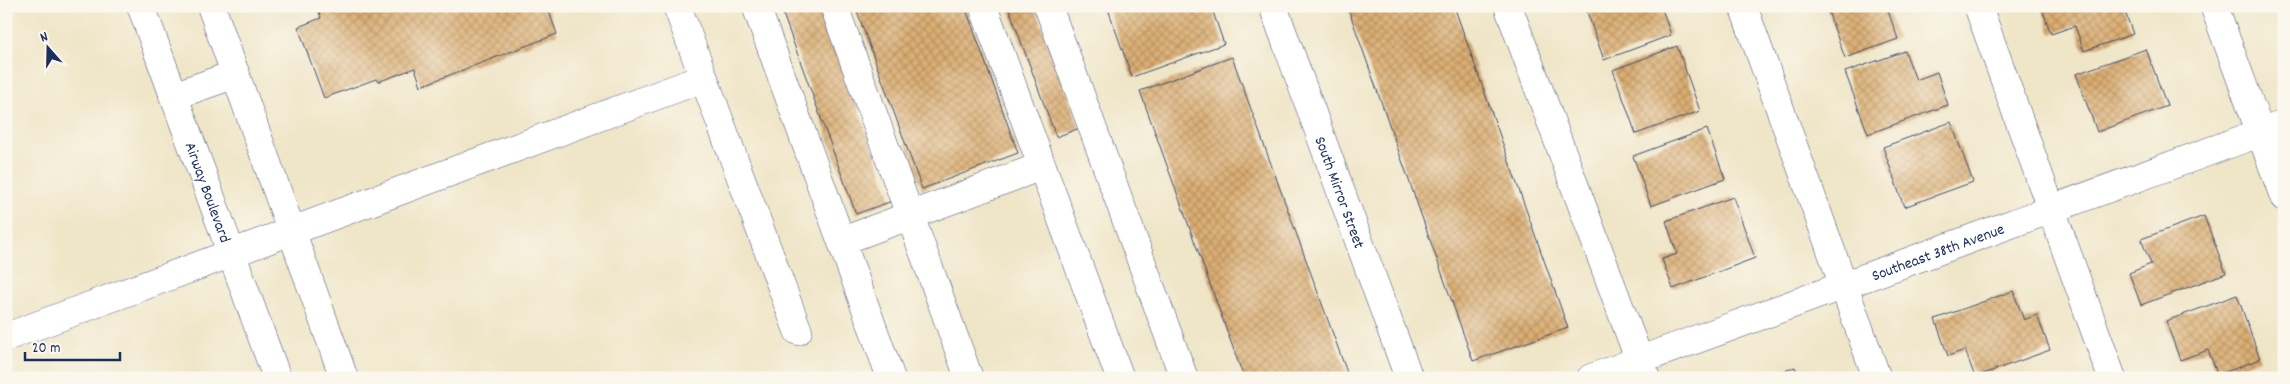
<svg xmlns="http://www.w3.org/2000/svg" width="2290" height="384" font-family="Dekko,sans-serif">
	<defs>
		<pattern id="building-cross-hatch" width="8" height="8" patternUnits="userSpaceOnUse" patternTransform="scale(1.25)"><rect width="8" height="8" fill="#dcaf73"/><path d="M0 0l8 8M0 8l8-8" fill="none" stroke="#b28f62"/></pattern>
	</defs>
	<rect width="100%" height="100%" fill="#fbf7ec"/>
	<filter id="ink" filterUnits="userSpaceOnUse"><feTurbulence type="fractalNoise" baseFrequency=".02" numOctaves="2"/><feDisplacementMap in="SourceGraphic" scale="10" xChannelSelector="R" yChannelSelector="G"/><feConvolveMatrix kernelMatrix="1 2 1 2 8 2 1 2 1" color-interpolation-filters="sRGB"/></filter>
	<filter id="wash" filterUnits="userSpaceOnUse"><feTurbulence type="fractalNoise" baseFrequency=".0096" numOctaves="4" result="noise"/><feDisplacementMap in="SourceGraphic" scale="20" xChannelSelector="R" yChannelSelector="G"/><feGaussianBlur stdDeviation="1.12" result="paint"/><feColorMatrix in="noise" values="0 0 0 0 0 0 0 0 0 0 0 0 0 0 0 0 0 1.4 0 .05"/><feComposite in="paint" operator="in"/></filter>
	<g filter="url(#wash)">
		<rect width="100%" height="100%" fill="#efe5c7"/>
		<g id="blocks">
			<g fill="url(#building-cross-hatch)">
				<polygon points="317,6 547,6 557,34 421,86 415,68 378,82 376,79 324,98 298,27 321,18"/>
				<polygon points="780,6 821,6 892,201 856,214"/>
				<polygon points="855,6 965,6 1018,153 922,189"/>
				<polygon points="1008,6 1035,6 1080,128 1056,137"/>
				<polygon points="1107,6 1211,6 1224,44 1132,77"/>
				<polygon points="1363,6 1454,6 1568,328 1473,361 1349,11"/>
				<polygon points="1585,6 1661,6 1671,35 1604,60"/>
				<polygon points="1826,6 1902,6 1888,11 1898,39 1845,58"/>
				<polygon points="2041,6 2123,6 2133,34 2084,51 2075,26 2051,34"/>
				<polygon points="1677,46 1700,111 1636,134 1613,70"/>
				<polygon points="2146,49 2167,106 2097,132 2076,74"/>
				<polygon points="1905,51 1916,80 1937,72 1948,105 1868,134 1845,72"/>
				<polygon points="1232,57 1349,378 1244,378 1140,91"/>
				<polygon points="1951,122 1973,182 1904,207 1883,147"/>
				<polygon points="1707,129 1725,179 1651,206 1633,156"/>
				<polygon points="1733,197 1755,258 1673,289 1662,259 1677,254 1666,221"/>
				<polygon points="2204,216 2226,273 2141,305 2129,273 2151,264 2141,239"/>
				<polygon points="2013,291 2024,320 2037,315 2050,350 1975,377 1965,350 1948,356 1935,319"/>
				<polygon points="2237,295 2260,359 2218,375 2208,350 2180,360 2166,321"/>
				<polygon points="1795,367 1799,378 1765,378"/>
			</g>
		</g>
	</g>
	<g filter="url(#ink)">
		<use href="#blocks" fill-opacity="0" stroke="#3b4a6e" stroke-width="1"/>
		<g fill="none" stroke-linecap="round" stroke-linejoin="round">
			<defs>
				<g id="minor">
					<path id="s1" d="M 141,6 L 277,378"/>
					<polyline points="211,6 344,378"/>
					<polyline points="677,6 798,331"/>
					<polyline points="756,6 891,378"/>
					<polyline points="834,6 969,378"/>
					<polyline points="983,6 1120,378"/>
					<polyline points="1048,6 1184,378"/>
					<path id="s2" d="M 1273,6 L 1409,378"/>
					<polyline points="1508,6 1646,378"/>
					<polyline points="1743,6 1877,378"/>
					<polyline points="1978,6 2112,378"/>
					<polyline points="2214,6 2284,197"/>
					<polyline points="173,96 236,74"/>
					<polyline points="842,241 1042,166"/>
					<polyline points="6,337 704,78"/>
					<path id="s3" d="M 1591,378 L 2284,124"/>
				</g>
			</defs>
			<use href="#minor" stroke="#3b4a6e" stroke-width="29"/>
			<use href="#minor" stroke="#fff" stroke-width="28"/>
		</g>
	</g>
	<g text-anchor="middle" stroke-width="5" stroke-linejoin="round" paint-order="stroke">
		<g font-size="16" fill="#1b2f5e" stroke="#fbf7ec">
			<text dy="6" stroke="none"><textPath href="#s1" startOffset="198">Airway Boulevard</textPath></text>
			<text dy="6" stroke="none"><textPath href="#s2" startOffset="198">South Mirror Street</textPath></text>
			<text dy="6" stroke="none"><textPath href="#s3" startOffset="369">Southeast 38th Avenue</textPath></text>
		</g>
	</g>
	<rect width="2290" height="384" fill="none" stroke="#fbf7ec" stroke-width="25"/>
	<g transform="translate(48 48) rotate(340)" stroke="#fbf7ec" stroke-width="4" paint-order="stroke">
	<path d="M0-4L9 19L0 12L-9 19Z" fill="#1b2f5e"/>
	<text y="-8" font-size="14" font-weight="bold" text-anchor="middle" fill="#1b2f5e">N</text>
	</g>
	<path d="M25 352v8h95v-8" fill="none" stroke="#1b2f5e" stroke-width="2.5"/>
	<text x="32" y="352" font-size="15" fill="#1b2f5e" stroke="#fbf7ec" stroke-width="4" paint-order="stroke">20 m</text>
</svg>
